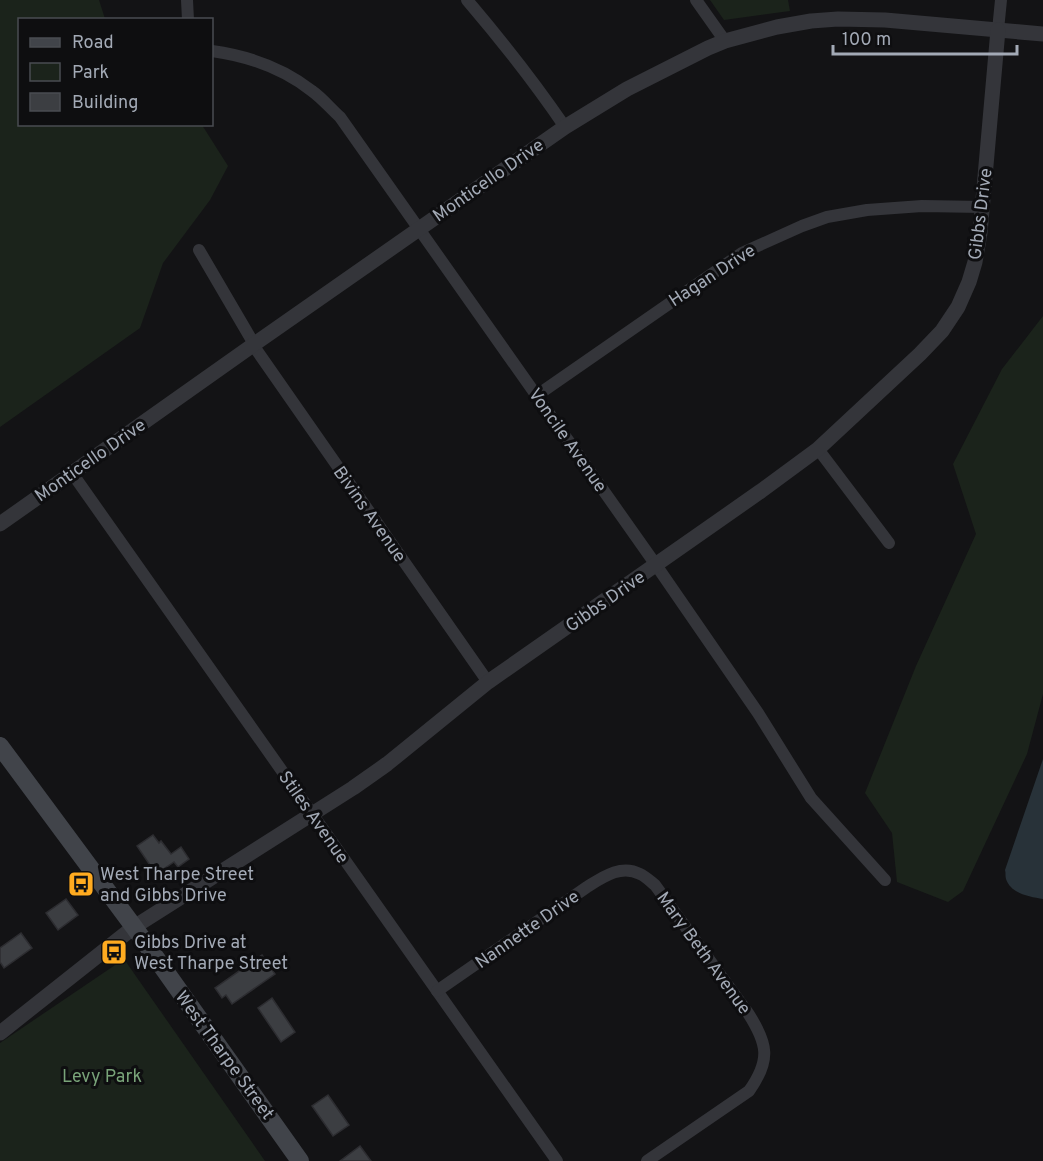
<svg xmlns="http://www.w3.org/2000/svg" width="1043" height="1161" font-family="Overpass,sans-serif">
	<rect width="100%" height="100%" fill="#131315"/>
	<g fill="#1b231b">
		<polygon points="0,0 99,0 105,19 20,20 20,124 202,125 228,166 210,200 163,263 140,328 0,427"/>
		<polygon points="710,0 788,0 790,11 724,20"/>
		<polygon points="1043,316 1043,694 1027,754 963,891 948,902 897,882 892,833 865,793 916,666 976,534 953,464 1002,369"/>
		<polygon points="124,959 265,1161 0,1161 0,1043"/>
	</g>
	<path fill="#283239" d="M 1043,759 L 1043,899 C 1030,897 1011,894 1006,879 C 1005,876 1006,873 1005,870 Z"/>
	<g fill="#3c3e42" stroke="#2d2d31" stroke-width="1.5">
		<polygon points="153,835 159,843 161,841 171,854 181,847 189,859 178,867 174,862 156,874 137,846"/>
		<polygon points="66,899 78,915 58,930 46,913"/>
		<polygon points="21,933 32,948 4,968 0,962 0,948"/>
		<polygon points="262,955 275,974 232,1004 226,995 222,998 215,988"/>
		<polygon points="272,998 295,1032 281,1042 258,1008"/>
		<polygon points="328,1095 349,1125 333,1136 312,1106"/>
		<polygon points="360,1146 371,1161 340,1161"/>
	</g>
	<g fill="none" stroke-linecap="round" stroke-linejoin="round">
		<g stroke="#34353a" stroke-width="12">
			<polyline points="187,0 188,20"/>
			<path d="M 467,0 C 502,41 535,83 565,127"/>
			<polyline points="696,0 725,41"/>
			<polyline points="998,30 1001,0"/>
			<path d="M 212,51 C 248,56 283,68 312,91 C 322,98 331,109 340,117 L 656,565 L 758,713 L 811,798 L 885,880"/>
			<polyline points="199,250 254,344"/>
			<polyline points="253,345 488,682"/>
			<polyline points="536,396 742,253 802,226 827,217 867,210 922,206 983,207"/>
			<polyline points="818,449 889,543"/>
			<polyline points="72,473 557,1161"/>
			<path d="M 437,991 L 587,887 C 603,877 621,864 640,874 C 645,876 650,881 655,885 L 748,1013 C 768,1044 771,1060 749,1091 L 647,1161"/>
		</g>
		<g stroke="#34353a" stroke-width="15">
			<polyline points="0,524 253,345 565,127 627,89 708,48 725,41 777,27 811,21 838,19 885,20 1043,34"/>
			<polyline points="0,1033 134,927 353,788 387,764 488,682 761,491 818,449 920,354 942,331 958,307 969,282 975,262 980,233 998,30"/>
		</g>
		<polyline stroke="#41444a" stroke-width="18" points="0,746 134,927 300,1161"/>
	</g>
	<defs>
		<symbol id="bus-square" viewBox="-11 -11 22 22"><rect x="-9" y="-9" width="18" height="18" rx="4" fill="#ffab20" stroke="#0e0e10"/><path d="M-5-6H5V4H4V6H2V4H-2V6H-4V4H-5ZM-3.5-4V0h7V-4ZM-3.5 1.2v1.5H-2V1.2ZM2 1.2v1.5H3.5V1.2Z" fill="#111"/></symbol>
	</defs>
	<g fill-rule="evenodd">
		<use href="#bus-square" x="66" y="869" width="30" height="30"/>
		<use href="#bus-square" x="99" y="937" width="30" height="30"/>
	</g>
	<g text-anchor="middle" stroke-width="6" stroke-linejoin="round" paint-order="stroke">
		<g font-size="18" fill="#a3aab6" stroke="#0e0e10">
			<text transform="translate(488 180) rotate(-35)" y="6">Monticello Drive</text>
			<text transform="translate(980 214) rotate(-83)" y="6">Gibbs Drive</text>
			<text transform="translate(712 275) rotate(-33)" y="6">Hagan Drive</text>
			<text transform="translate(568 440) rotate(55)" y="6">Voncile Avenue</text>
			<text transform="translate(90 460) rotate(-35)" y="6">Monticello Drive</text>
			<text transform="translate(370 514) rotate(55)" y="6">Bivins Avenue</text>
			<text transform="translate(605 601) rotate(-35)" y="6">Gibbs Drive</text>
			<text transform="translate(314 817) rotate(55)" y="6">Stiles Avenue</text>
			<text transform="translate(527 929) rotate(-35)" y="6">Nannette Drive</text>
			<text transform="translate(704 953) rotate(54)" y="6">Mary Beth Avenue</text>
			<text transform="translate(225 1055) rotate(54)" y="6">West Tharpe Street</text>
		</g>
		<g font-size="18" fill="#a3aab6" stroke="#0e0e10" text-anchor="start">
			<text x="100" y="880">West Tharpe Street<tspan x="100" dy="21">and Gibbs Drive</tspan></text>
			<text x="134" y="948">Gibbs Drive at<tspan x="134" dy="21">West Tharpe Street</tspan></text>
		</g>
		<g font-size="18" fill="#79a379" stroke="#0e0e10">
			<text x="102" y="1082">Levy Park</text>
		</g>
	</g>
	<rect x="18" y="18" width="195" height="108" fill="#0e0e10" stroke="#4a4c52" stroke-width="1.5"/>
	<rect x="30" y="38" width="30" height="9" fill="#41444a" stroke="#4a4c52" stroke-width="1.5"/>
	<text x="72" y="48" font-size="18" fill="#a3aab6">Road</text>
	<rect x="30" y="63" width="30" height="18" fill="#1b231b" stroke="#4a4c52" stroke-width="1.5"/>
	<text x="72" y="78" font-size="18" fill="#a3aab6">Park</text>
	<rect x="30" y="93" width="30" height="18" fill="#3c3e42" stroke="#4a4c52" stroke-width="1.5"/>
	<text x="72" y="108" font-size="18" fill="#a3aab6">Building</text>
	<path d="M833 45v9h184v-9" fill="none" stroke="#a3aab6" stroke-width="3"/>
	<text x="842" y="45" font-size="18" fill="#a3aab6" stroke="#0e0e10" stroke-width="4.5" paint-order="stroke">100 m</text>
</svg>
